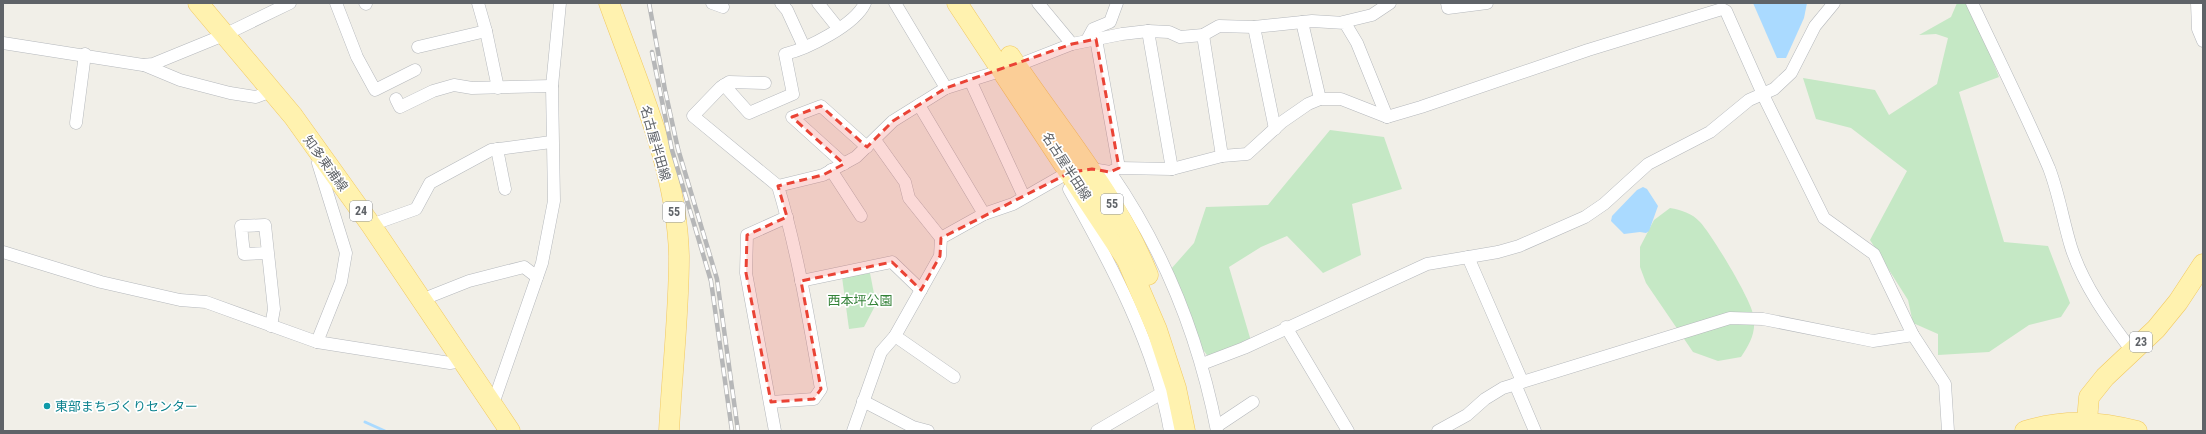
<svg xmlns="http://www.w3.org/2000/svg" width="2206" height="434" font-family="'Roboto Condensed','Noto Sans JP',sans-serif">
	<rect width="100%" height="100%" fill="#f1efe8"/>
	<g fill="#c5e8c5">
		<polygon points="1957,3 1970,3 1999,77 1959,92 2004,242 2048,246 2070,303 2061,317 2029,325 1989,352 1938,355 1938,334 1913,323 1908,300 1870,240 1907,171 1851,128 1816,119 1803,78 1875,90 1889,115 1937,84 1948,38 1936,34 1919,35 1951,17"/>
		<polygon points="1330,130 1384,137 1402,189 1352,204 1361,255 1323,273 1287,236 1261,247 1229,267 1251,341 1210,359 1197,342 1171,269 1194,243 1206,207 1268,205"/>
		<path d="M 1670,208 C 1681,210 1692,213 1700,222 C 1712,235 1750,298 1753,314 C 1757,332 1750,343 1741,357 L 1718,361 L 1693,352 L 1646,283 L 1640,267 L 1640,247 L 1654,220 Z"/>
		<polygon points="870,273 876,304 864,327 849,329 842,277"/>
	</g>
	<g fill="#aadaff">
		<polygon points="1753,3 1807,3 1804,18 1786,58 1777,58"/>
		<polygon points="1643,187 1647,189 1658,206 1649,231 1646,233 1640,232 1624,234 1611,221 1612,216 1637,190"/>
	</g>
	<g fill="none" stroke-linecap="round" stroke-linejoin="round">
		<polyline stroke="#aadaff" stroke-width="3" points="365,422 385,431"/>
		<defs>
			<g id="street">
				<polyline points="336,3 357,57 375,90 415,70"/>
				<polyline points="365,3 366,4"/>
				<polyline points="478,3 486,31 498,88"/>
				<polyline points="712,3 723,7"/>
				<polyline points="781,3 787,10 804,47"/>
				<polyline points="818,3 838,28"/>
				<polyline points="895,3 946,88"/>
				<polyline points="1038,3 1072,44"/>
				<polyline points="1447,3 1448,8 1487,3"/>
				<path d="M 1972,3 C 1998,58 2025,112 2049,168 C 2059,194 2063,221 2071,247 C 2083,285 2108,319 2132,351"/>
				<polyline points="2197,3 2198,29 2203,41"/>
				<polyline points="1302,22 1320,99"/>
				<polyline points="1343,22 1372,15 1390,3"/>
				<polyline points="1254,27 1275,129"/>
				<polyline points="1148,31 1172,169"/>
				<polyline points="1203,35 1222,156"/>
				<polyline points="1096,39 1119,168"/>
				<polyline points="1087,40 1093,29 1110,22 1117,3"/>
				<polyline points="3,43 143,65 153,64 224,35 290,3"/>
				<polyline points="418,47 486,31"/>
				<polyline points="144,65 180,80 230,93 256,97 272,91"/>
				<polyline points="970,80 1024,197"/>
				<polyline points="765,83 729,82 721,87 693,116 778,186"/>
				<path d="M 724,85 L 749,113 L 793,94 L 785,54 C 807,49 855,25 865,3"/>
				<polyline points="396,99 400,107 433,91 454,85 472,88 552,86"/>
				<polyline points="919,105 984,214"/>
				<polyline points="76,123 85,54"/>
				<polyline points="875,140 905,182 909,198 941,238"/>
				<polyline points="497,149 505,189"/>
				<polyline points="844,164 792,117 821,106 867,147"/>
				<polyline points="831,170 861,216"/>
				<path d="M 1110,172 C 1164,250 1199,338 1217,431"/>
				<path d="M 1069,189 C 1110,262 1156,348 1170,431"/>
				<polyline points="371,225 416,209 430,183 491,150 551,142"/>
				<polyline points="3,252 101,282 180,300 206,302 317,342 450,363 462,361"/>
				<polyline points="268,253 244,254 241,226 265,225 274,309 271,326"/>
				<polyline points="1468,257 1522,381"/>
				<polyline points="801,281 892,262 921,290"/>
				<polyline points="421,300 469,281 524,267 537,277"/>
				<polyline points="1286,327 1348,431"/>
				<polyline points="895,336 954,377"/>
				<polyline points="317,342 341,282 346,253 318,163 323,158"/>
				<polyline points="1202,364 1244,348 1427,264 1498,252 1519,246 1585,217 1604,204 1648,164 1710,132 1749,100 1774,89 1791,73 1815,26 1834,3"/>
				<polyline points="1515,384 1535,431"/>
				<polyline points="863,401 913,427 928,431"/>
				<path d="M 771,402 L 814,399 L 821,389 C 809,321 798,253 778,186 L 823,175 L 856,157 L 893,121 L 946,88 L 1016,66 L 1072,44 L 1122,34 L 1148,31 L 1169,32 L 1180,37 L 1203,35 L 1219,26 L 1254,27 L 1312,21 L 1345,23 L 1357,43 L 1387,117"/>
				<polyline points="490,403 494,401 542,263 554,201 552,86 560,3"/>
				<polyline points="1220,424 1253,402"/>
				<polyline points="775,431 746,273 747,235 787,217"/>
				<polyline points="853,431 881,352 895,336 940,256 941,238 984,214 1013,204 1062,176 1071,172 1092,169 1110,172 1119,168 1172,169 1222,156 1247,154 1282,122 1308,104 1320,99 1341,99 1387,117 1421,107 1588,50 1722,9 1726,11 1766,101 1824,218 1874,254 1913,335 1945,384 1948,431"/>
				<polyline points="1097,431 1162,393"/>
				<polyline points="1438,431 1467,415 1485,399 1503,388 1730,318 1763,319 1873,341 1913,335"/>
			</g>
			<g id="primary">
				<polyline points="198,3 293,116 371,225 510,431"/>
				<path d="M 609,3 C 638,84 677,169 679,256 C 679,314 672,373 669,431"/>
				<polyline points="957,3 1127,260 1157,330 1176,388 1185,431"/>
				<path d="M 1010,56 C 1058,128 1116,194 1148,275"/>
				<polyline points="2087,421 2089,397 2105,377 2156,329 2178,302 2203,264"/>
				<path d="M 2025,431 C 2064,419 2098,421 2137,431"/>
			</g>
		</defs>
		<use href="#street" stroke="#b5b8bc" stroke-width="13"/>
		<use href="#primary" stroke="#f2c960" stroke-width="21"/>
		<use href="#street" stroke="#fff" stroke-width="12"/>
		<use href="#primary" stroke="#fff2af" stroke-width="20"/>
		<defs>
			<g id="rail">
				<polyline points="649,3 665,90 678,149 717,279 738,431"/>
				<polyline points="652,52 672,150 711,281 732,431"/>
			</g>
		</defs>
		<use href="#rail" stroke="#b6b7b8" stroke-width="4.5"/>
		<use href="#rail" stroke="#fff" stroke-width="3" stroke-dasharray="9" stroke-linecap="butt"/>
	</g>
	<path fill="#ea4335" fill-opacity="0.2" stroke="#ea4335" stroke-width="3" stroke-dasharray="8 5" stroke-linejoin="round" d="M 1096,39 L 1119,168 L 1110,172 L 1092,169 L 1071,172 L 941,238 L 940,256 L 921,290 L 892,262 L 801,281 L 821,389 L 814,399 L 771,402 L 746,273 L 747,235 L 787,217 L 778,186 L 823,175 L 844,164 L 792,117 L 821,106 L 867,147 L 893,121 L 946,88 L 1072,44 Z"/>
	<circle fill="#0f9aa8" stroke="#fff" stroke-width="1.5" cx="47" cy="406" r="4"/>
	<g text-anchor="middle" stroke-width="3.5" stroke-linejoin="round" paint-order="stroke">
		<g fill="#fff" stroke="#8f9295" stroke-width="1">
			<rect x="1101" y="194" width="22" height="20" rx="3"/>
			<rect x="350" y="201" width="22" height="20" rx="3"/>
			<rect x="663" y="202" width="22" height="20" rx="3"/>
			<rect x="2130" y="332" width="22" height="20" rx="3"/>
		</g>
		<g font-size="12" font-weight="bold" fill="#5f6368">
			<text x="1112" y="208">55</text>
			<text x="361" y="215">24</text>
			<text x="674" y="216">55</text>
			<text x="2141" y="346">23</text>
		</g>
		<g font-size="13" fill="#5f6368" stroke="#fff">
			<text transform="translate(656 143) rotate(74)" y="5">名古屋半田線</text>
			<text transform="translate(326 163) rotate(54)" y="5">知多東浦線</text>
			<text transform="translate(1067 166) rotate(57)" y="5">名古屋半田線</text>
		</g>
		<g font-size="13" fill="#348238" stroke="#fff">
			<text x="860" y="305">西本坪公園</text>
		</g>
		<g font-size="13" fill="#0d838f" stroke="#fff" text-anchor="start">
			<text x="55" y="411">東部まちづくりセンター</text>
		</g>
	</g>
	<rect width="2206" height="434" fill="none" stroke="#5f6368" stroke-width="8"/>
</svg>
